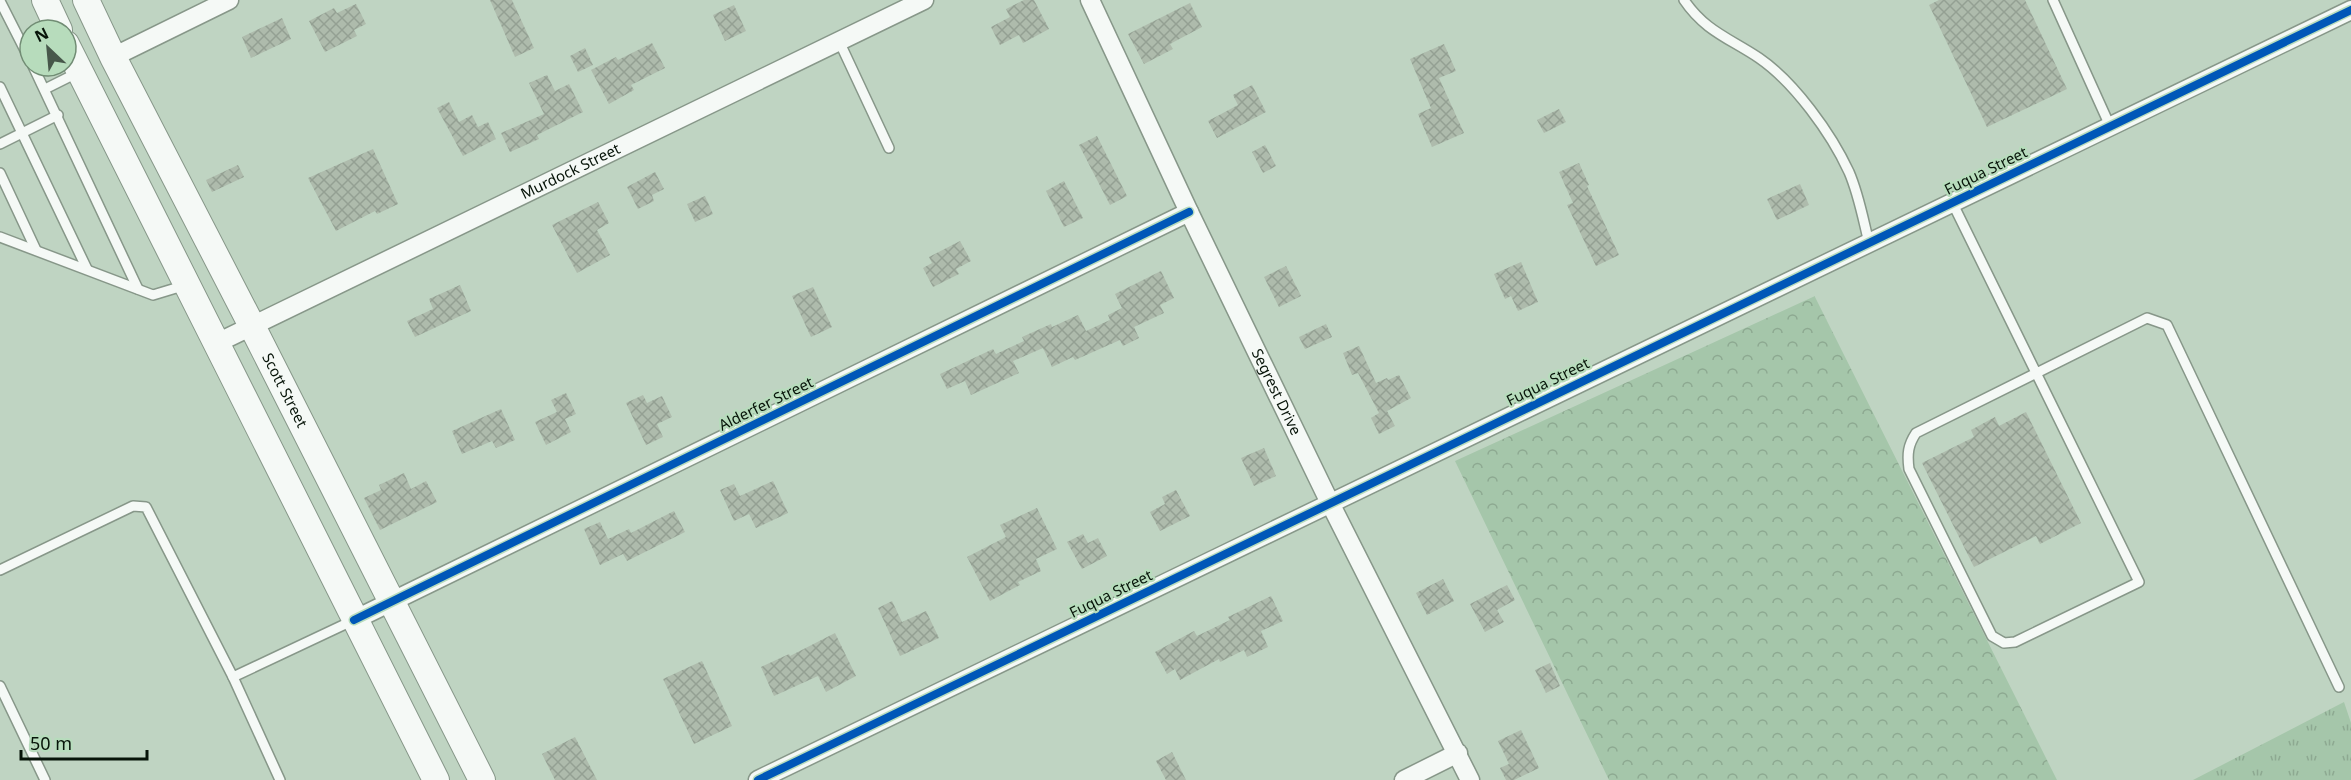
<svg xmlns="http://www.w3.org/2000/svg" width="2351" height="780" font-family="'Noto Sans',sans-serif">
	<defs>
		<pattern id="grass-tufts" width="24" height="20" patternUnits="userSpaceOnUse" patternTransform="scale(1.5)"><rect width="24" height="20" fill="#a5c6aa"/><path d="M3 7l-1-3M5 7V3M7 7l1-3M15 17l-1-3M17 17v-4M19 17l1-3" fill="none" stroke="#8da991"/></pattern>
		<pattern id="forest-crowns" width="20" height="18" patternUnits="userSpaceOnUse" patternTransform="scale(1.5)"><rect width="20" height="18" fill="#a5c6aa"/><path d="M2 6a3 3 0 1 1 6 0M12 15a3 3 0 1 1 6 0" fill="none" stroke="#8da991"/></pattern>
		<pattern id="building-cross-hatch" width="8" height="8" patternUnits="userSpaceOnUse" patternTransform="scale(1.5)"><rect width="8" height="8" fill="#aebbac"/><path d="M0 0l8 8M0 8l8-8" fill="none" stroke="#94a093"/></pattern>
	</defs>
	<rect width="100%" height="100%" fill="#bfd4c2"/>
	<polygon fill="url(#grass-tufts)" points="2344,702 2351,723 2351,780 2193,780"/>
	<polygon fill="url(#forest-crowns)" points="1815,296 1815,297 2057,780 1609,780 1455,461"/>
	<g fill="url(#building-cross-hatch)">
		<polygon points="490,0 512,0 534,48 515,57"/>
		<polygon points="1024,0 1034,0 1049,29 1023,43 1019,35 1000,45 991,27 1010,17 1006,9"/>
		<polygon points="1939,0 2025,0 2067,89 1987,127 1929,5"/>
		<polygon points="1190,3 1202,27 1170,44 1173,49 1144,64 1128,34"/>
		<polygon points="356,4 366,24 354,30 357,36 325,52 309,21 334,8 337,13"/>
		<polygon points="734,5 746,31 725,41 713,15"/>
		<polygon points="282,18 291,39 251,58 242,37"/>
		<polygon points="652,43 665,68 631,85 634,90 609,104 591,70 616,57 618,60"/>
		<polygon points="1444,44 1456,71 1439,78 1464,133 1432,147 1418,114 1431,108 1410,59"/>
		<polygon points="585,48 593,65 578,72 570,56"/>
		<polygon points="547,75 555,91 569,84 583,112 537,135 539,139 510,152 501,133 544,114 529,83"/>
		<polygon points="1252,85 1266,112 1217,138 1208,121 1238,105 1233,95"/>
		<polygon points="449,102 459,122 472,115 478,127 488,122 496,139 463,156 437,108"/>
		<polygon points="1559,109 1566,122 1544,133 1537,120"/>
		<polygon points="1097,136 1127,196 1110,205 1079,145"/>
		<polygon points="1265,145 1276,166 1263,173 1252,152"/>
		<polygon points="373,149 398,204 377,214 375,211 336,231 308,178"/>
		<polygon points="1579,163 1589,185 1587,186 1619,255 1596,266 1567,205 1573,203 1559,172"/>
		<polygon points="238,165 244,177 212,192 206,180"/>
		<polygon points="655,172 664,189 652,195 654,201 638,209 627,187"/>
		<polygon points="1064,181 1083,218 1064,227 1046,191"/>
		<polygon points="1800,184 1809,205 1777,220 1767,199"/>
		<polygon points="705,196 713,214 695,222 687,204"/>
		<polygon points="598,202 609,223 597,230 610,255 577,273 552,225"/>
		<polygon points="960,241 971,261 956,269 959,274 933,287 923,268 932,263 929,257"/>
		<polygon points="1521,262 1538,302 1518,311 1511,296 1505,299 1494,274"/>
		<polygon points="1286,266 1301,296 1279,307 1264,277"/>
		<polygon points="1161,271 1174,298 1160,305 1164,313 1134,327 1139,338 1123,346 1120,340 1075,360 1073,357 1052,367 1043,348 1013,361 1019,373 971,395 965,381 947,389 940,374 993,349 996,354 1024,341 1022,337 1051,324 1052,327 1078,315 1086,331 1110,320 1108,315 1122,308 1115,294"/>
		<polygon points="460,285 471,311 415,337 407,321 433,309 429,299"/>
		<polygon points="813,287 832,327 811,337 792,296"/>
		<polygon points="1326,324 1332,337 1305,349 1299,337"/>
		<polygon points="1359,346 1376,383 1387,378 1388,380 1399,375 1411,398 1387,411 1395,426 1379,434 1371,418 1379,413 1358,373 1352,375 1343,353"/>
		<polygon points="566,393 576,414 565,419 571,432 546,445 535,422 557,412 551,400"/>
		<polygon points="643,395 647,403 662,396 672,417 657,424 663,437 646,445 626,403"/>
		<polygon points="501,409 515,440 496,448 492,441 462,454 452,431"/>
		<polygon points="2026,412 2081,523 2040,544 2036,536 1974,567 1922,463 1974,437 1971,430 1995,417 1999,426"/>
		<polygon points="1264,448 1276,476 1254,486 1241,458"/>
		<polygon points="404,473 411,489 426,481 437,502 380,530 364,498 381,490 379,485"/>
		<polygon points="773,481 788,513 756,528 749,514 734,521 720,490 734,484 740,496"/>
		<polygon points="1176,490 1190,516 1160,531 1150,512 1165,504 1162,497"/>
		<polygon points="1037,508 1057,549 1036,559 1041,571 1018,582 1020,585 990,601 967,557 1006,537 1000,525"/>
		<polygon points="674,511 685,532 627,561 623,554 600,565 584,529 600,522 608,539 629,529 631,533"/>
		<polygon points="1083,534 1088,543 1098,538 1107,556 1082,569 1067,542"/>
		<polygon points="1443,579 1454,601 1427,615 1416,593"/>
		<polygon points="1507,585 1515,600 1497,610 1504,622 1485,632 1470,604"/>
		<polygon points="1271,596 1283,621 1261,631 1268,647 1247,657 1244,650 1220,662 1219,659 1180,680 1175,669 1167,674 1155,652 1194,631 1197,636 1230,620 1228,617"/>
		<polygon points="892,601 902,622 926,611 939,638 900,656 878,608"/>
		<polygon points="835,633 856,676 826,692 818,676 774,696 761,667 789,654 790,656"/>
		<polygon points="702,661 732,726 694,744 663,679"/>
		<polygon points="1550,663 1560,686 1546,693 1535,670"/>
		<polygon points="1521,730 1539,768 1514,780 1506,780 1500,768 1509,764 1498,741"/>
		<polygon points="575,737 597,780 555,780 542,754"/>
		<polygon points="1172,752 1186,780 1166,780 1156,761"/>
	</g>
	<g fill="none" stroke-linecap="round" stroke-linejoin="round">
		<defs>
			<g id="lane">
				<path d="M 1684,0 C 1705,31 1729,38 1759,58 C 1794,82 1831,133 1849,172 C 1859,195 1863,219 1869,243"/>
				<polyline points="2053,0 2110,126"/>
				<polyline points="0,1 30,60"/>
				<polyline points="839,41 889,148"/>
				<polyline points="33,66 138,289"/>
				<polyline points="0,87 87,269"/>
				<polyline points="45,89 77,73"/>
				<polyline points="0,144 58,115"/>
				<polyline points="0,173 36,250"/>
				<path d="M 1952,202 L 2139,582 L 2015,642 L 2004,643 L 1992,636 L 1909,469 C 1907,454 1908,445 1916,433 L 2147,318 L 2167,325 L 2339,687"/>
				<polyline points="0,237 153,295 186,285"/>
				<polyline points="0,570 133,506 146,507 233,677 280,780"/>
				<polyline points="233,677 354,620"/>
				<polyline points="0,686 45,780"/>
			</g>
			<g id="street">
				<path id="s1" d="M 1090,0 L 1189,212 L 1330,503 L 1470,780"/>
				<polyline points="113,57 229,0"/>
				<path id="s2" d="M 217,343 L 924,0"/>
				<polyline points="354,620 1189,212"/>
				<polyline points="758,780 2351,10"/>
				<polyline points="1404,780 1458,753"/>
			</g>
			<g id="secondary">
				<polyline points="45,0 59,30"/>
				<path id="s3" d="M 86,0 L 113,57 L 252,326 L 482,780"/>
				<polyline points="66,44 436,780"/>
			</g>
		</defs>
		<use href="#lane" stroke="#879789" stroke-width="12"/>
		<use href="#street" stroke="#879789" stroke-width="21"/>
		<use href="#secondary" stroke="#879789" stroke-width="28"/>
		<use href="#lane" stroke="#f5f9f6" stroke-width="9"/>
		<use href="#street" stroke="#f5f9f6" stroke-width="18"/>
		<use href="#secondary" stroke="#f5f9f6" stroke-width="26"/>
		<defs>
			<g id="cycleway">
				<polyline points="354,620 1189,212"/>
				<polyline points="758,780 2351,10"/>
			</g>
		</defs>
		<use href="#cycleway" stroke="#b7dcbc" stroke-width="11"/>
		<use href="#cycleway" stroke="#0057b8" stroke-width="8"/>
	</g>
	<g text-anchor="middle" stroke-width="4.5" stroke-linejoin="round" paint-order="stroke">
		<g font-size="15" fill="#071409" stroke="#b7dcbc">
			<text dy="5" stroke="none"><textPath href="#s2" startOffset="393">Murdock Street</textPath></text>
			<text transform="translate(1986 171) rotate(-26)" y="5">Fuqua Street</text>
			<text transform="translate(1548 382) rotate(-26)" y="5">Fuqua Street</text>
			<text dy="5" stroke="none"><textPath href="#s3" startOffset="438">Scott Street</textPath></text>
			<text dy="5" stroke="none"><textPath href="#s1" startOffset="434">Segrest Drive</textPath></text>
			<text transform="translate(766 404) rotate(-26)" y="5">Alderfer Street</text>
			<text transform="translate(1111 594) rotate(-26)" y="5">Fuqua Street</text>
		</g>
	</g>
	<g transform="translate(48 48) rotate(334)"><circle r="28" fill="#b7dcbc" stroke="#718c74" stroke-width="1.5"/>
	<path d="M0-4.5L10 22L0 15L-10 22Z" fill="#47574a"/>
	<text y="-9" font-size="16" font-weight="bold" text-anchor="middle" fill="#071409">N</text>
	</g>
	<path d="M21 750v9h126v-9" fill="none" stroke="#071409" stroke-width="3"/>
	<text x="30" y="750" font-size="18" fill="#071409" stroke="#b7dcbc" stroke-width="4.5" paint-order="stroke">50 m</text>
</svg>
